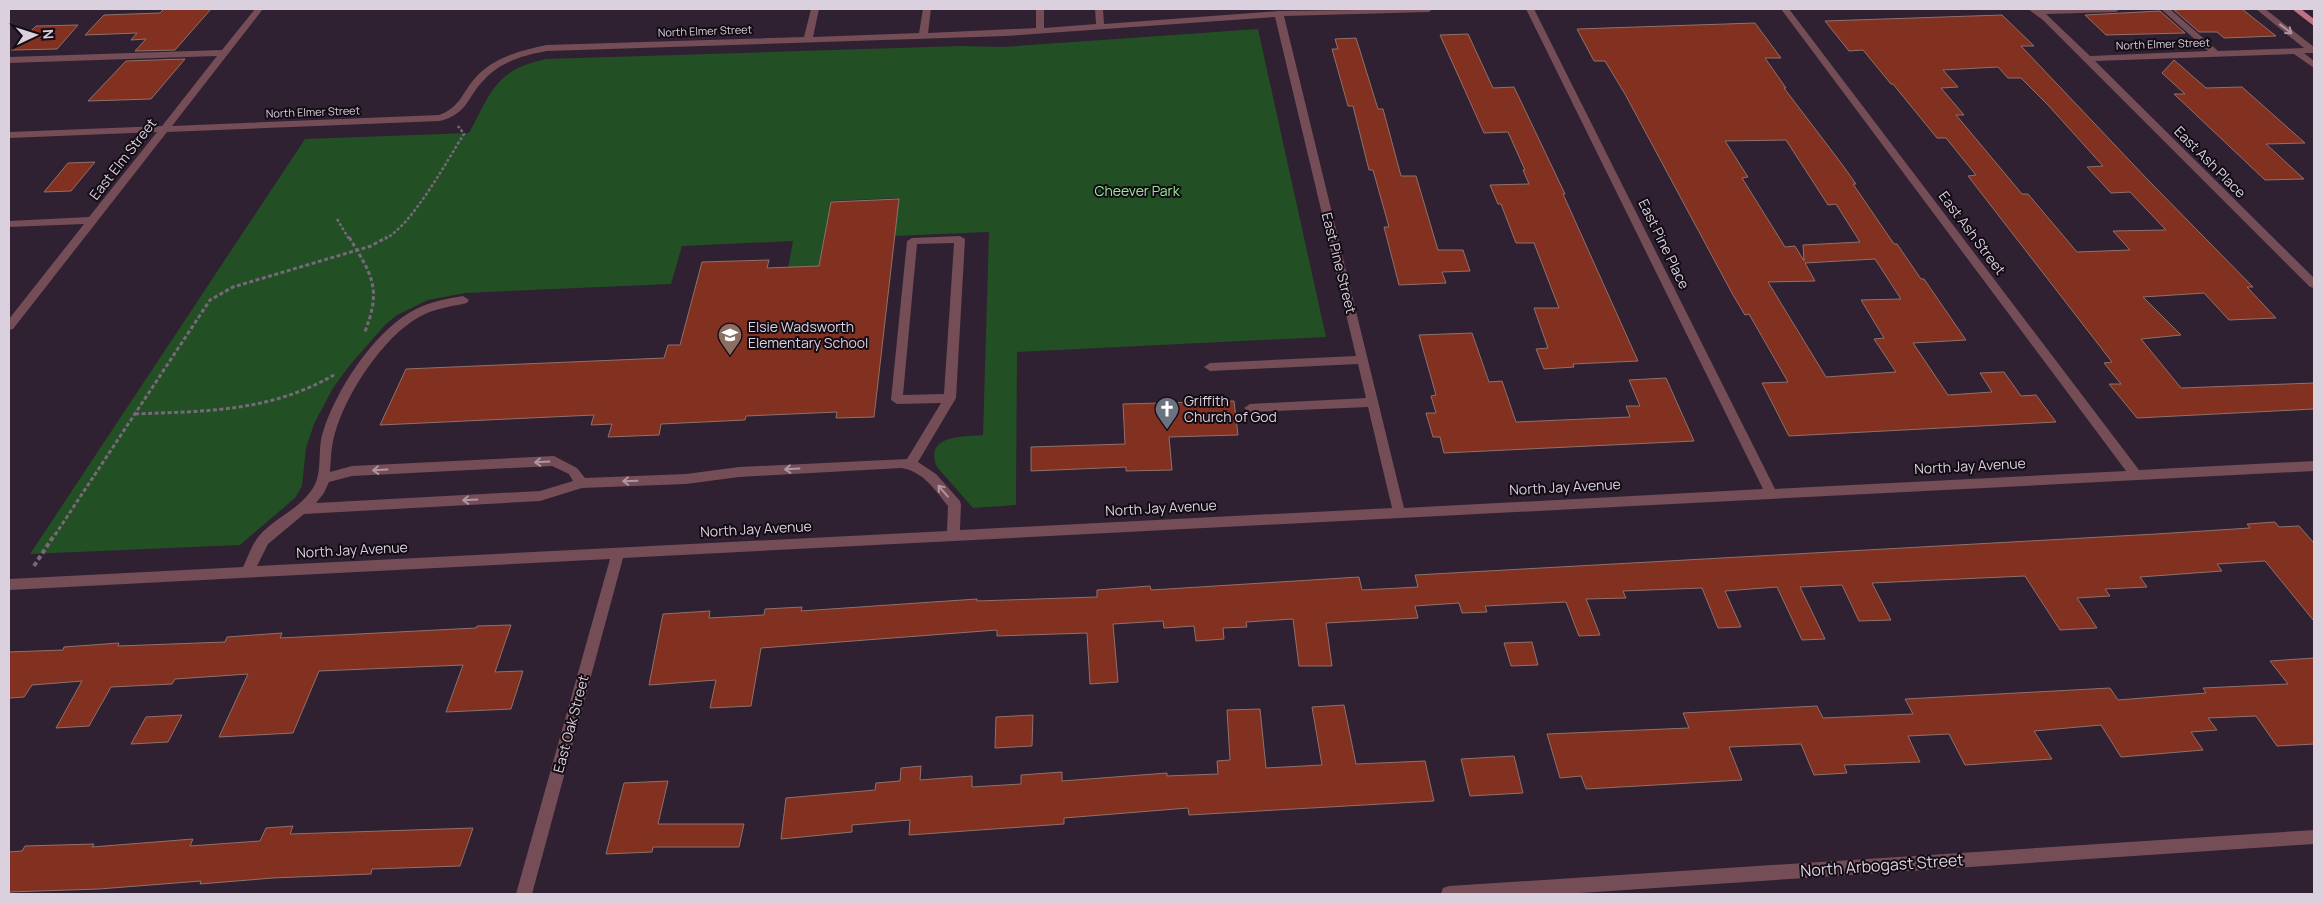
<svg xmlns="http://www.w3.org/2000/svg" width="2323" height="903" font-family="Manrope,sans-serif">
	<rect width="100%" height="100%" fill="#2f2032"/>
	<path fill="#234f24" d="M 1258,29 L 1326,337 L 1017,352 L 1016,505 L 973,508 L 937,467 C 923,434 965,437 983,435 L 989,232 L 893,236 L 897,198 L 831,201 L 820,266 L 788,268 L 793,241 L 682,246 L 671,284 L 465,293 L 428,300 L 397,315 L 385,325 L 350,365 L 333,388 L 314,424 L 306,448 L 302,486 L 295,498 L 240,545 L 30,554 L 305,139 L 469,133 C 492,91 495,70 546,59 L 961,46 L 1002,47 Z"/>
	<g fill="#82301f" stroke="#8f716b" fill-rule="evenodd">
		<polygon points="164,9 211,9 175,50 135,51 146,39 131,40 137,33 85,35 104,15 160,13"/>
		<polygon points="2190,9 2242,9 2276,36 2224,38 2217,32 2199,32 2174,10"/>
		<polygon points="2160,11 2185,33 2106,35 2085,15"/>
		<path d="M 2002,15 L 2034,46 L 2021,46 L 2148,180 L 2253,287 L 2247,287 L 2276,318 L 2229,320 L 2204,293 L 2143,297 L 2181,335 L 2141,339 L 2181,388 L 2314,383 L 2314,409 L 2137,418 L 2109,384 L 2121,384 L 2104,363 L 2112,362 L 1968,176 L 1976,175 L 1946,138 L 1937,138 L 1893,84 L 1891,84 L 1863,50 L 1849,51 L 1825,21 ZM 1998,67 L 2008,78 L 2021,78 L 2048,105 L 2103,166 L 2087,167 L 2111,193 L 2130,192 L 2166,230 L 2113,231 L 2130,250 L 2077,252 L 2028,194 L 2022,194 L 1956,115 L 1964,115 L 1941,88 L 1958,87 L 1943,70 Z"/>
		<path d="M 1755,23 L 1781,58 L 1765,58 L 1786,88 L 1784,88 L 1841,163 L 1856,184 L 1853,184 L 1894,244 L 1897,244 L 1921,279 L 1924,279 L 1966,340 L 1913,343 L 1948,395 L 1992,392 L 1980,373 L 2004,372 L 2021,396 L 2036,395 L 2056,422 L 1789,436 L 1762,383 L 1788,382 L 1749,314 L 1745,315 L 1733,295 L 1625,94 L 1605,61 L 1594,61 L 1577,29 ZM 1786,140 L 1828,205 L 1836,204 L 1860,242 L 1803,245 L 1804,261 L 1795,246 L 1785,247 L 1742,178 L 1748,177 L 1725,141 ZM 1875,259 L 1901,299 L 1861,300 L 1884,338 L 1874,339 L 1896,372 L 1826,377 L 1768,282 L 1815,281 L 1805,263 Z"/>
		<polygon points="78,25 57,49 11,50 36,26"/>
		<polygon points="1468,34 1493,88 1514,87 1565,194 1563,194 1638,361 1573,364 1574,367 1544,369 1536,349 1548,348 1534,308 1559,308 1534,243 1516,243 1501,204 1498,204 1490,185 1529,184 1523,170 1525,170 1508,132 1484,133 1440,35"/>
		<polygon points="1356,38 1378,109 1383,109 1401,176 1416,176 1438,250 1463,250 1470,271 1442,272 1446,283 1399,285 1384,227 1389,227 1373,170 1369,170 1353,106 1348,106 1332,49 1338,49 1335,39"/>
		<polygon points="185,59 151,99 88,101 126,61"/>
		<polygon points="2174,60 2206,88 2242,87 2305,143 2266,144 2304,179 2265,180 2174,94 2185,94 2162,73"/>
		<polygon points="95,162 71,191 44,192 68,163"/>
		<polygon points="899,199 874,417 836,418 837,412 746,416 745,420 661,424 659,435 608,437 612,424 591,425 594,415 380,425 406,369 664,358 668,345 680,345 702,262 769,260 767,268 819,266 831,202"/>
		<polygon points="1472,333 1489,382 1502,381 1516,422 1630,417 1626,406 1640,406 1629,380 1666,378 1694,441 1444,453 1440,437 1433,437 1426,413 1436,413 1431,396 1436,395 1419,335"/>
		<polygon points="1234,401 1238,435 1169,437 1172,470 1126,471 1126,467 1031,471 1031,447 1125,444 1123,404"/>
		<polygon points="2275,522 2279,527 2299,526 2314,543 2314,621 2265,561 2217,564 2222,571 2140,577 2147,587 2105,589 2110,596 2077,598 2097,628 2060,630 2025,576 1872,583 1891,620 1859,621 1842,585 1800,587 1825,639 1802,640 1777,587 1725,591 1741,627 1718,628 1702,588 1623,591 1626,598 1586,599 1600,635 1579,636 1566,602 1485,606 1487,612 1462,613 1459,603 1415,606 1418,618 1326,623 1332,666 1299,666 1293,619 1246,622 1247,627 1223,628 1224,639 1196,641 1194,626 1164,628 1163,621 1113,624 1118,682 1090,684 1087,633 997,636 997,630 761,648 751,706 710,708 716,680 649,685 663,614 710,611 709,618 764,615 765,609 802,607 801,611 977,599 977,601 1097,597 1097,590 1150,586 1151,590 1359,577 1362,590 1418,587 1415,575 2156,534 2250,528 2247,524"/>
		<polygon points="511,625 495,672 523,671 511,709 446,712 463,665 319,671 293,733 219,737 248,674 175,679 172,684 111,687 89,726 56,728 82,681 32,685 24,697 9,698 9,652 63,650 64,647 119,643 118,646 225,642 227,637 282,633 280,638 476,628 477,626"/>
		<polygon points="1532,642 1538,665 1511,666 1504,643"/>
		<polygon points="2314,658 2314,744 2277,746 2256,716 2208,718 2217,730 2191,732 2203,750 2121,757 2101,725 2034,731 2052,759 1965,765 1949,734 1908,736 1920,762 1844,765 1847,773 1814,775 1801,744 1729,747 1742,780 1586,789 1581,776 1560,778 1547,734 1689,728 1683,713 1817,706 1823,718 1913,714 1905,699 2110,688 2118,700 2206,693 2203,688 2288,684 2270,661"/>
		<polygon points="1344,705 1356,764 1425,761 1434,801 1189,815 1188,808 1064,818 1064,824 909,835 910,820 852,825 852,832 781,839 786,798 875,790 876,783 900,781 901,768 921,766 920,780 972,776 972,787 1021,784 1021,775 1062,772 1062,781 1167,773 1167,776 1218,774 1217,761 1230,760 1227,710 1260,709 1266,768 1322,765 1312,707"/>
		<polygon points="182,715 168,742 131,744 146,717"/>
		<polygon points="1033,715 1032,746 995,748 996,717"/>
		<polygon points="1514,756 1523,793 1470,796 1461,759"/>
		<polygon points="668,781 658,824 744,824 739,847 653,847 652,852 606,854 624,783"/>
		<polygon points="293,826 290,834 473,828 460,866 372,869 371,874 273,878 200,884 201,881 99,889 9,892 9,852 22,851 25,846 94,844 92,847 193,839 190,846 260,841 266,828"/>
	</g>
	<g fill="none" stroke-linecap="round" stroke-linejoin="round">
		<g stroke="#766979" stroke-width="2.5" stroke-dasharray="3 2" stroke-linecap="butt">
			<polyline points="337,219 349,239"/>
			<path d="M 385,239 C 413,224 446,162 464,134 L 458,126"/>
		</g>
		<g stroke="#766979" stroke-width="3" stroke-dasharray="4 2.5" stroke-linecap="butt">
			<path d="M 349,237 C 373,277 382,289 364,334"/>
			<path d="M 135,414 C 208,411 269,412 334,375"/>
			<polyline points="55,535 210,300 233,287 371,246 387,237"/>
		</g>
		<polyline stroke="#766979" stroke-width="4" stroke-dasharray="4.5 3" stroke-linecap="butt" points="34,566 55,534"/>
		<g fill="#744d56" fill-rule="evenodd">
			<path d="M 255,9 L 263,9 L 172,126 L 439,115 C 460,108 463,91 476,77 C 494,57 522,50 547,45 L 804,37 L 811,9 L 819,9 L 813,37 L 919,33 L 923,9 L 931,9 L 928,33 L 1036,28 L 1036,9 L 1044,9 L 1044,28 L 1096,24 L 1095,9 L 1103,9 L 1104,24 L 1279,11 L 1433,9 L 1429,12 L 1284,16 L 1404,508 L 1763,489 L 1526,9 L 1534,9 L 1775,489 L 2126,471 L 1781,9 L 1789,9 L 2139,470 L 2314,461 L 2314,471 L 623,558 L 532,894 L 516,894 L 610,559 L 9,590 L 9,579 L 243,567 C 248,557 252,544 259,536 C 274,518 300,509 313,488 C 323,473 317,449 323,432 C 335,392 372,335 409,313 C 425,303 444,299 463,296 L 469,300 L 467,303 C 450,307 435,308 419,317 C 383,337 346,394 335,433 C 331,446 331,459 330,472 L 352,466 L 554,456 L 577,468 L 585,478 L 686,474 L 739,467 L 907,459 L 941,403 L 897,404 L 891,400 L 907,241 L 912,238 L 960,236 L 965,239 L 956,398 L 918,462 L 936,474 L 960,501 L 961,505 L 960,530 L 1392,508 L 1368,407 L 1250,412 L 1244,408 L 1250,404 L 1366,398 L 1358,364 L 1210,371 L 1204,367 L 1210,363 L 1356,356 L 1275,17 L 1006,36 L 547,51 C 524,55 500,62 484,80 C 466,98 469,113 440,121 L 167,132 L 13,329 L 9,330 L 9,319 L 84,224 L 9,227 L 9,221 L 89,217 L 157,132 L 9,138 L 9,132 L 162,126 L 217,56 L 9,63 L 9,57 L 222,50 ZM 954,243 L 944,394 L 903,395 L 917,244 ZM 552,466 L 569,474 L 573,481 L 540,491 L 316,503 L 324,493 L 329,482 L 352,476 ZM 901,468 C 923,471 935,490 948,506 L 947,531 L 257,566 L 268,544 L 304,514 L 540,501 L 582,488 L 686,484 L 739,477 Z"/>
			<polygon points="2028,9 2120,9 2116,12 2046,14 2090,56 2208,51 2161,9 2170,9 2218,51 2304,48 2256,9 2265,9 2314,47 2314,53 2304,53 2314,61 2314,68 2294,54 2095,61 2314,278 2314,288 2310,287 2043,20"/>
			<polygon points="2314,830 2314,844 1565,894 1441,894 1443,888 1449,886"/>
		</g>
		<polygon fill="#c07285" fill-rule="evenodd" points="2292,9 2301,9 2314,19 2314,26"/>
	</g>
	<defs><path id="oneway-shaft" d="M-6 0H5M1.5-3L5.5 0L1.5 3" fill="none" stroke-width="1.6" stroke-linecap="round" stroke-linejoin="round" transform="scale(1.25)"/></defs>
	<g stroke="#ad96a1">
		<use href="#oneway-shaft" transform="translate(2286 29) rotate(38)"/>
		<use href="#oneway-shaft" transform="translate(542 462) rotate(177)"/>
		<use href="#oneway-shaft" transform="translate(792 469) rotate(177)"/>
		<use href="#oneway-shaft" transform="translate(380 470) rotate(177)"/>
		<use href="#oneway-shaft" transform="translate(630 481) rotate(178)"/>
		<use href="#oneway-shaft" transform="translate(943 491) rotate(-131)"/>
		<use href="#oneway-shaft" transform="translate(470 500) rotate(177)"/>
	</g>
	<defs>
		<symbol id="school-pin" viewBox="-11 -11 22 30"><path d="M0 17L-7.5 6A9.5 9.5 0 1 1 7.5 6Z" fill="#8d6e63" stroke="#130c15"/><path d="M0-5L7-2L0 1L-7-2ZM-4 1L0 2.5L4 1V4Q0 6-4 4Z" fill="#fff"/></symbol>
		<symbol id="church-pin" viewBox="-11 -11 22 30"><path d="M0 17L-7.5 6A9.5 9.5 0 1 1 7.5 6Z" fill="#6b7280" stroke="#130c15"/><path d="M-1.2-6h2.4v3.5h3.3v2.4h-3.3V6h-2.4V-.1h-3.3v-2.4h3.3Z" fill="#fff"/></symbol>
	</defs>
	<g fill-rule="evenodd">
		<use href="#school-pin" x="716" y="321" width="28" height="38"/>
		<use href="#church-pin" x="1153" y="395" width="28" height="38"/>
	</g>
	<g text-anchor="middle" stroke-width="4" stroke-linejoin="round" paint-order="stroke">
		<g font-size="11" fill="#dbd1de" stroke="#130c15">
			<text transform="translate(705 31) rotate(-2)" y="4">North Elmer Street</text>
			<text transform="translate(2163 44) rotate(-2)" y="4">North Elmer Street</text>
			<text transform="translate(313 112) rotate(-2)" y="4">North Elmer Street</text>
		</g>
		<g font-size="14" fill="#dbd1de" stroke="#130c15">
			<text transform="translate(123 159) rotate(-52)" y="5">East Elm Street</text>
			<text transform="translate(2210 162) rotate(45)" y="5">East Ash Place</text>
			<text transform="translate(1972 233) rotate(53)" y="5">East Ash Street</text>
			<text transform="translate(1664 244) rotate(64)" y="5">East Pine Place</text>
			<text transform="translate(1339 263) rotate(76)" y="5">East Pine Street</text>
			<text transform="translate(1970 466) rotate(-3)" y="5">North Jay Avenue</text>
			<text transform="translate(1565 487) rotate(-3)" y="5">North Jay Avenue</text>
			<text transform="translate(1161 508) rotate(-3)" y="5">North Jay Avenue</text>
			<text transform="translate(756 529) rotate(-3)" y="5">North Jay Avenue</text>
			<text transform="translate(352 550) rotate(-3)" y="5">North Jay Avenue</text>
			<text transform="translate(571 724) rotate(-75)" y="5">East Oak Street</text>
		</g>
		<g font-size="14" fill="#94eb93" stroke="#130c15">
			<text x="1137" y="196">Cheever Park</text>
		</g>
		<g font-size="14" fill="#dbd1de" stroke="#130c15" text-anchor="start">
			<text x="748" y="332">Elsie Wadsworth<tspan x="748" dy="16">Elementary School</tspan></text>
			<text x="1184" y="406">Griffith<tspan x="1184" dy="16">Church of God</tspan></text>
		</g>
		<g font-size="16" fill="#dbd1de" stroke="#130c15">
			<text transform="translate(1882 865) rotate(-4)" y="6">North Arbogast Street</text>
		</g>
	</g>
	<rect width="2323" height="903" fill="none" stroke="#dbd1de" stroke-width="20"/>
	<g transform="translate(35 35) rotate(86)" stroke="#130c15" stroke-width="4" paint-order="stroke">
	<path d="M0-4L9 19L0 12L-9 19Z" fill="#dbd1de"/>
	<text y="-8" font-size="14" font-weight="bold" text-anchor="middle" fill="#dbd1de">N</text>
	</g>
</svg>
